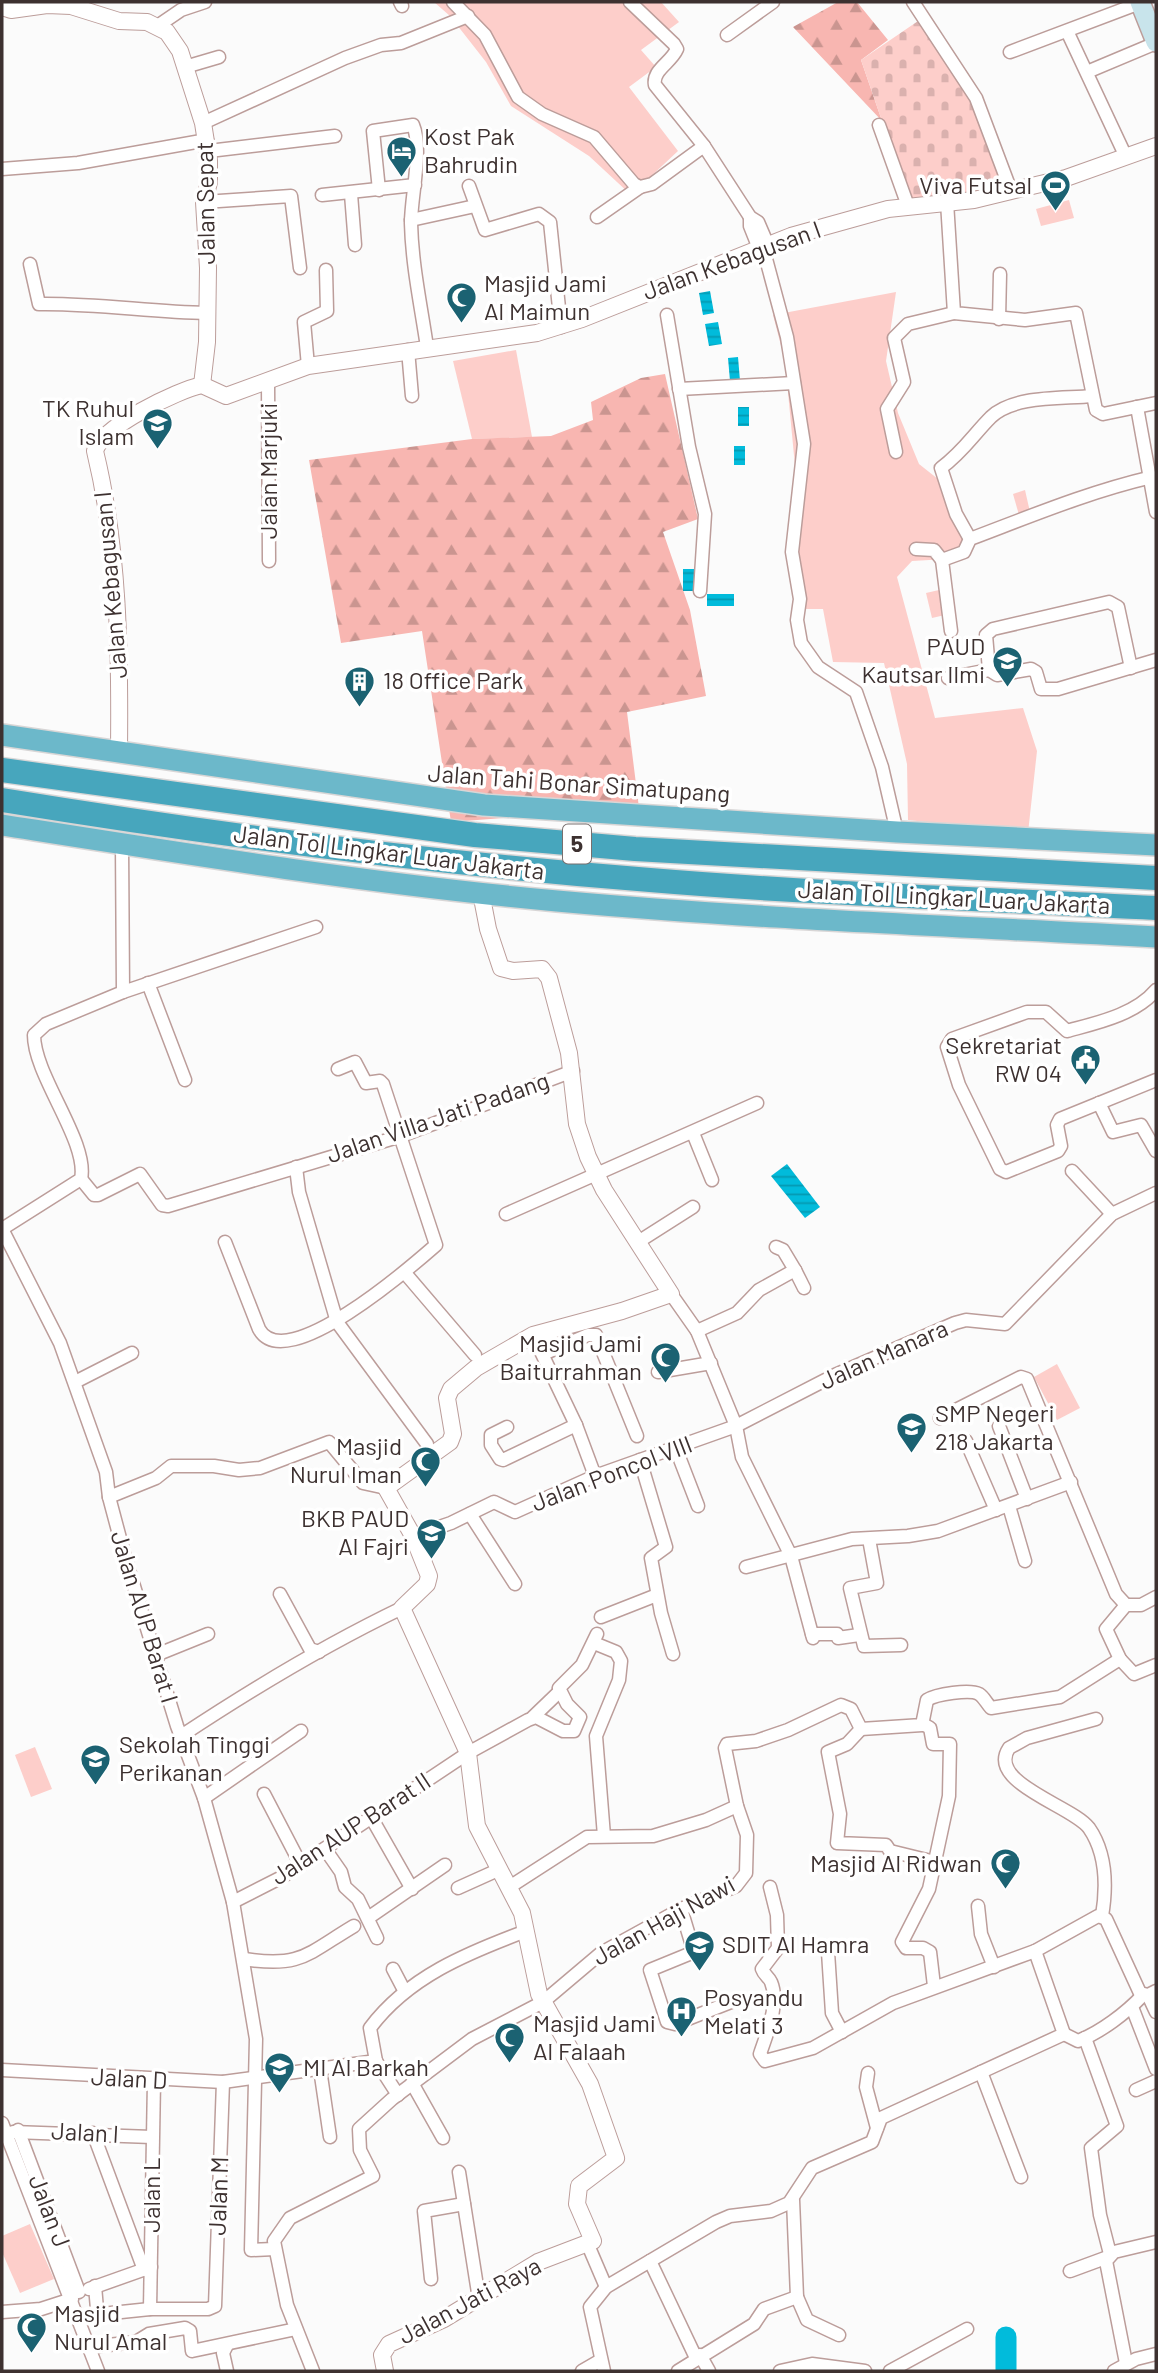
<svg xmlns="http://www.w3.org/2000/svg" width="1158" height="2373" font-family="Barlow,sans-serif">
	<defs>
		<pattern id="forest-firs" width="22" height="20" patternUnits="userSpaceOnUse" patternTransform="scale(1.75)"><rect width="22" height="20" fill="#f8b6b1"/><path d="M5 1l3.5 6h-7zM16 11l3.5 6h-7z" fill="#ca9590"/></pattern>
		<pattern id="cemetery-stones" width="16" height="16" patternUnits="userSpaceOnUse" patternTransform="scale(1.75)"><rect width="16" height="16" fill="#fdceca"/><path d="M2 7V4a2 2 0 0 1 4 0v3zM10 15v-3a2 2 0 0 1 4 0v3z" fill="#dab1ae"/></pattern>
		<pattern id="water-rules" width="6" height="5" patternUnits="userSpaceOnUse" patternTransform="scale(1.75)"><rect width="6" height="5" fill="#01bbdb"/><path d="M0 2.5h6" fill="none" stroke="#0499b2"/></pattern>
	</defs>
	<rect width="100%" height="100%" fill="#fbfbfb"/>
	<g fill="#fdceca">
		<polygon points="434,2 661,2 679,22 641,50 656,67 629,87 678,151 631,195 589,156 511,106 486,62 450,16"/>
		<polygon points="1069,200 1074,218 1041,226 1036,209"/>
		<polygon points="896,292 886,361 898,413 919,464 943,483 964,545 947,559 912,561 897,577 935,718 1023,708 1037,751 1028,833 908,820 907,764 884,663 833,662 823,609 802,609 789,569 797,487 785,361 773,315"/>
		<polygon points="516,350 532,437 472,439 453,361"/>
		<polygon points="1025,490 1030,512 1019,515 1013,494"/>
		<polygon points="939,590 945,615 932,618 926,593"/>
		<polygon points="1057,1364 1080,1408 1057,1420 1034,1377"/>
		<polygon points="35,1747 52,1789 31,1797 15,1755"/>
		<polygon points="30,2224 54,2279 20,2293 2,2252 2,2236"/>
	</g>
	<g fill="url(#forest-firs)">
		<polygon points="838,2 857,2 888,40 861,60 882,121 793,27"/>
		<polygon points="665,374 698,519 663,532 690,610 706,696 627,712 639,808 451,822 422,631 341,643 309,460 472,439 551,436 593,420 591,402 641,378"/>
	</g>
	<polygon fill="url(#cemetery-stones)" points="921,19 959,74 1016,185 956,201 899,202 882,121 861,60"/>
	<g fill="url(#water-rules)">
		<polygon points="710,291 714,313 703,315 699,293"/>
		<polygon points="718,322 722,344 709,346 705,324"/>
		<polygon points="738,357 740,381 730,381 728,358"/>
		<rect x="738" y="407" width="11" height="19"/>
		<rect x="734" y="446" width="11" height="19"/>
		<rect x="683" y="569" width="11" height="22"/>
		<rect x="707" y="594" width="27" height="12"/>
		<polygon points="787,1164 820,1207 805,1218 771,1176"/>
	</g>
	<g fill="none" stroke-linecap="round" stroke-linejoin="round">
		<polyline stroke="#01bbdb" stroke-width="21" points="1006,2337 1006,2371"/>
		<defs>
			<g id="minor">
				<polyline points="400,2 402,6"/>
				<polyline points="453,2 485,35 518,97 542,114 594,137 634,184 640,187 652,184 704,146 750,217 758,222 767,243"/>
				<path d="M 630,2 L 674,44 L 677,49 C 671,63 652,70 655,85 L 704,146"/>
				<polyline points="913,2 976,98 1011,191"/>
				<polyline points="159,25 181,10 205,2"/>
				<polyline points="1067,31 1126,157"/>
				<polyline points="727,35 773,2"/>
				<polyline points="1010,52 1140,3"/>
				<polyline points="185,67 219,57"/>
				<polyline points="1087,72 1156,43"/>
				<polyline points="203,123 345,58 381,45 401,43 468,16"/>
				<polyline points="879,125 908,206"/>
				<polyline points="209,151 335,136"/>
				<polyline points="2,169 78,163 207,140"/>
				<polyline points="469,186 485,230 539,214 550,222 561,327"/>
				<path d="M 379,190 L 373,131 L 413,125 C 423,149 411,196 411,223 C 412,265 421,306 427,347"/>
				<polyline points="351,194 355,245"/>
				<polyline points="322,195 415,185"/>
				<polyline points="204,202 291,196 300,268"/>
				<polyline points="947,202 954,313 1025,320 1076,313 1096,410 1103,414 1156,403"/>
				<polyline points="597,217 640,187"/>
				<polyline points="750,217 750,226 758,246"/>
				<polyline points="411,220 475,206"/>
				<polyline points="762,244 787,337 804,444 792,552 800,599 797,620 801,643 818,667 856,692 882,767 897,832"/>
				<path d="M 30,264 L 39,304 C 96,303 150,312 207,313"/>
				<polyline points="667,315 689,447 705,514 700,591"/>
				<polyline points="999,319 1000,274"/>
				<polyline points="408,350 412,396"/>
				<polyline points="308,366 304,322 327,311 326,270"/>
				<polyline points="268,381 269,561"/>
				<polyline points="679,389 794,383"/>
				<polyline points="1137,407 1156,512"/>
				<polyline points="896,452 887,409 904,382 894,338 908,324 954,313"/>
				<path d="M 970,539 L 956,514 L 941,468 C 963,452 973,435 991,417 C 1014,395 1063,399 1092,396"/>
				<polyline points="916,549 934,550 942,560"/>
				<path d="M 951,631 L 942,560 L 964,552 L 970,539 C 1031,516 1088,492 1152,477"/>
				<polyline points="989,670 986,635 993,629 1109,602 1118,607 1131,668"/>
				<polyline points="948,678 989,670 997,675 1031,669 1036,672 1041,689 1058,689 1156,660"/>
				<polyline points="148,983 185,1080"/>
				<path d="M 1156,990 C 1135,1015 1096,1023 1067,1031 L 1046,1012 L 1027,1012 L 952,1039 L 947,1047 L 959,1085 L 1000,1169 L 1006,1172 L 1058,1151 L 1061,1146 L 1057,1125 L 1060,1119 L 1156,1080"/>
				<polyline points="123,992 316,927"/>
				<polyline points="1099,1103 1113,1132 1141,1125 1156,1151"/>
				<polyline points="693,1133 712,1180"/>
				<polyline points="296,1167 299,1192 337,1322 427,1444"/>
				<polyline points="1072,1171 1112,1214"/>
				<polyline points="81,1179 94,1195 98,1195 140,1174 162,1205 168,1206 401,1136 573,1071"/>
				<polyline points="506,1214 757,1103"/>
				<polyline points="2,1229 60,1343 106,1472 109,1497 125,1557 177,1726 204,1798 233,1902 256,2039 251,2250 275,2249"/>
				<path d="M 2,1229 L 81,1179 C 89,1142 34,1076 34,1035 L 46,1024 L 123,992 L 122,844"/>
				<path d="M 225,1242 L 259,1329 C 285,1377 412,1266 436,1245 L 383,1084 L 380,1081 L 366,1083 L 355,1062 L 338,1069"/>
				<polyline points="638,1242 693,1207"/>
				<polyline points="795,1270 804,1288"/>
				<polyline points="405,1273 475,1355"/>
				<polyline points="671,1294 697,1331 736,1426 742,1457 791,1556 813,1638"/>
				<polyline points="697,1331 737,1313 759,1290 795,1270 783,1250 776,1247"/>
				<polyline points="533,1335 576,1425 595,1476"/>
				<polyline points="543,1354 588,1335 596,1335 637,1436"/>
				<polyline points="658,1372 711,1363"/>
				<polyline points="75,1382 132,1353"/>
				<polyline points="940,1418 1021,1377 1027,1379 1116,1594 1126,1605"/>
				<polyline points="999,1426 1027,1499"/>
				<polyline points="507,1427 491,1435 491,1445 500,1459 503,1460 576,1425"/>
				<polyline points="966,1441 996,1510"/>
				<polyline points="676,1449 698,1506"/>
				<polyline points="640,1460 666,1547 651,1558 661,1613 673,1654"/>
				<polyline points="109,1497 156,1478 171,1466 214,1466 239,1470 260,1468 329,1442 363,1483 386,1488"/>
				<polyline points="1009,1506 1025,1561"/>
				<polyline points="470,1514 515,1584"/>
				<polyline points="413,1536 451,1523 494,1502 515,1512 595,1476 736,1426 835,1375 955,1323 966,1320 1005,1324 1112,1214 1156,1193"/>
				<polyline points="869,1539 877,1583 850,1588 864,1646 901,1645"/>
				<polyline points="746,1567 852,1539 908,1536 938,1531 1071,1482"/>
				<polyline points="280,1594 310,1649 319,1652"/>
				<polyline points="1156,1597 1141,1605 1126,1605 1106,1629 1120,1659 1134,1674 1156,1665"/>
				<polyline points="601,1617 657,1595"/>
				<polyline points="812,1634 837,1634 838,1638 859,1635"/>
				<polyline points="594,1643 616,1652 621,1661 619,1680 596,1736 604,1836"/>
				<polyline points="156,1655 208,1634"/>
				<polyline points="533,1717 559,1692"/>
				<path d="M 1096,1719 L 1027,1738 L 1009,1748 C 986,1783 1073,1806 1089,1828 C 1107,1854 1107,1886 1102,1916"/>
				<polyline points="923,1724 930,1728 933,1744 950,1744 949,1796 929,1889 902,1942 906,1948 923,1948 930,1952 934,1986"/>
				<path d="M 861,1729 L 922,1725 L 927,1700 C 936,1694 970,1689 979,1694 C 984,1697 987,1704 991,1708 L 1060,1697 L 1120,1659"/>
				<polyline points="861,1729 847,1744 828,1752 840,1814 837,1843 886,1845 890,1851 935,1862"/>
				<path d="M 181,1736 C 252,1689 325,1645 402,1608"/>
				<polyline points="264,1794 301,1865"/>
				<polyline points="204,1798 301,1731"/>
				<polyline points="371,1817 412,1889"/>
				<polyline points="325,1849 341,1872 345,1887 358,1899 377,1938"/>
				<path d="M 770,1887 L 777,1915 L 778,1948 L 762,1969 C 764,1975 769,1977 771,1982 C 780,2003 767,2033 760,2054 L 765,2061 L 813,2048 L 893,2003 L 1035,1951 L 1098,1916 L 1106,1919 L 1140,1993 L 1148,1995 L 1156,1991"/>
				<polyline points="458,1888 498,1870"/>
				<polyline points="508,1888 587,1837 653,1836 706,1820 737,1806"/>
				<polyline points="233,1902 282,1877 468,1753 528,1720 536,1717 563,1731 574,1731 580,1717 567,1704 559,1688 582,1665 597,1634"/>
				<polyline points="978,1906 981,1934 994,1967"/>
				<polyline points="681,1909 694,1952 650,1970 667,2022 675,2024 731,2002"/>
				<polyline points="368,1918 445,1865"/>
				<polyline points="828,1952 832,2013 842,2032"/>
				<path d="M 244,1959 C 301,1968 307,1954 354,1926"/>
				<polyline points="393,1969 404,1990"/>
				<polyline points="1148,1995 1156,2012"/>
				<polyline points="1132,2007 1156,2069"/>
				<path d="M 1064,2034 L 1078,2041 C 1101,2032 1126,2013 1143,1995"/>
				<polyline points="1085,2038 1117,2126 1091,2148 1100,2215 1110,2254"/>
				<path d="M 376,2061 L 370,2028 C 408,1977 467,1953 526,1931"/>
				<polyline points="376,2061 398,2095"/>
				<polyline points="320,2069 330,2137"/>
				<polyline points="2,2070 223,2082 376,2061"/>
				<polyline points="981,2072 1021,2177"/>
				<polyline points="868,2073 866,2087 877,2128"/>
				<polyline points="412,2083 443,2138"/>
				<polyline points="1136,2090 1156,2081"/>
				<polyline points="2,2123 98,2371"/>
				<polyline points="18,2130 79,2292"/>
				<polyline points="13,2132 152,2137"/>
				<polyline points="93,2133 144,2270"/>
				<polyline points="459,2172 479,2299"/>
				<polyline points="793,2200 797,2297"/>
				<polyline points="588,2245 606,2287"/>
				<polyline points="650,2261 696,2358"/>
				<polyline points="1070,2271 1108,2257"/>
				<polyline points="431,2279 424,2211 464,2204"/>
				<polyline points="95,2286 97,2309 102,2314 150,2309 208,2309 215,2306 223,2082"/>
				<polyline points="89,2289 151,2267"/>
				<polyline points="150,2309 154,2081"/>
				<polyline points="2,2312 41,2309 72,2299"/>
				<polyline points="227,2345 223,2353 227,2371"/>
				<polyline points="89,2347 136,2342 149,2334 185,2328 190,2331 192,2351 296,2329"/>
				<polyline points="700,2355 709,2371"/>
				<polyline points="1126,2363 1106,2261 1114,2252 1156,2242"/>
				<polyline points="313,2371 287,2305 274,2241 290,2218 373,2176 360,2150 359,2129 392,2099 472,2039 543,2002 601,1953 681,1909 736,1886 746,1873 747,1835 737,1806 725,1748 727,1744 756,1741 788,1730 841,1705 851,1709 861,1729"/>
				<polyline points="582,2371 601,2360"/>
				<polyline points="604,2371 590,2307 606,2287 716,2222 730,2216 771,2211 789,2203 812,2168 872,2142 881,2118 1064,2034 1035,1951"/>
				<polyline points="678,2371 754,2324 764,2309 797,2297 807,2320 839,2335"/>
				<polyline points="780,2371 812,2364 865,2371"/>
				<polyline points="890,2371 967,2329"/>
				<polyline points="1114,2371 1136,2359 1156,2354"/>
			</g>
			<g id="tertiary">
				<polyline points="2,7 11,10 47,5 71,6 119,21 147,22 167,32 180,51 203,123 209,161 209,182 204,202 208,268 207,342 202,385"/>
				<path d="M 119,753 C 120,652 119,550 95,451 C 101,427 178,390 202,385 L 226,396 L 308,366 L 537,333 L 582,319 L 791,236 L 888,209 L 974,200 L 1011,191 L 1066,178 L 1156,146"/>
				<polyline points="385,2371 382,2355 389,2344 444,2319 538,2262 593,2241 577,2204 579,2186 616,2158 590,2084 539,1994 522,1913 477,1826 468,1753 402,1608 427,1584 429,1576 413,1536 386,1488 450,1442 453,1434 447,1398 451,1389 476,1368 533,1335 622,1311 671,1294 604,1190 588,1157 577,1124 569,1053 549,978 542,969 513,971 501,968 488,929 481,893"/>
			</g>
			<polyline id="secondary" points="1140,2 1156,42"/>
			<g id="trunk">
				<polyline points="2,735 484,805 897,832 1156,845"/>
				<path d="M 2,825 C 186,854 371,884 557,901 C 756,919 956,926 1156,937"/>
			</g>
			<g id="motorway">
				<polyline points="2,770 475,835 635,849 1156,878"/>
				<path d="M 2,800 C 217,835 432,863 650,880 C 818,894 987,899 1156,908"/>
			</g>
		</defs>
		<use href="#minor" stroke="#bc9d9a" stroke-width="15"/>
		<use href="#tertiary" stroke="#bc9d9a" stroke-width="18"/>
		<use href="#secondary" stroke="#bc9d9a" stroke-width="22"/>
		<use href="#trunk" stroke="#d8d6d6" stroke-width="24"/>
		<use href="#motorway" stroke="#d8d6d6" stroke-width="27"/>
		<use href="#minor" stroke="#fff" stroke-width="12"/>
		<use href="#tertiary" stroke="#fff" stroke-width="16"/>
		<use href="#secondary" stroke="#c8e4eb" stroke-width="19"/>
		<use href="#trunk" stroke="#6cb8ca" stroke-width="21"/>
		<use href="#motorway" stroke="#47a6bd" stroke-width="24"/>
	</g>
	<defs>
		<symbol id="hotel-pin" viewBox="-11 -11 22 30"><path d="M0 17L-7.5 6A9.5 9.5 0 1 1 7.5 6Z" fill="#1b6272" stroke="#fff"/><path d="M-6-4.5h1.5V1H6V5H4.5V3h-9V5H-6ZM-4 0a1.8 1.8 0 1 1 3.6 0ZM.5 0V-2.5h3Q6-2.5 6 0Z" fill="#fff"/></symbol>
		<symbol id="stadium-pin" viewBox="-11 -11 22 30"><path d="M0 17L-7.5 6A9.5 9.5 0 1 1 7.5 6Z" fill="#1b6272" stroke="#fff"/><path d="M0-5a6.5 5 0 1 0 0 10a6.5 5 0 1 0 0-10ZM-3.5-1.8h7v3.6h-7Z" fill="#fff"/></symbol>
		<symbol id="mosque-pin" viewBox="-11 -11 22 30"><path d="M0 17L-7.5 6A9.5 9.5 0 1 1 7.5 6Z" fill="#1b6272" stroke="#fff"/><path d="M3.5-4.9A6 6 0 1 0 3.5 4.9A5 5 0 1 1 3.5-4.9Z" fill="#fff"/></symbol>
		<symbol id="school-pin" viewBox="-11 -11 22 30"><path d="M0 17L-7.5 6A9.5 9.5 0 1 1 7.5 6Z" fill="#1b6272" stroke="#fff"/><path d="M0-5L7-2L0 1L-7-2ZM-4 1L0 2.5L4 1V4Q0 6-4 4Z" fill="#fff"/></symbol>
		<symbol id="building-pin" viewBox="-11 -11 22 30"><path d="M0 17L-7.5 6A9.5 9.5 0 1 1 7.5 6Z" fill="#1b6272" stroke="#fff"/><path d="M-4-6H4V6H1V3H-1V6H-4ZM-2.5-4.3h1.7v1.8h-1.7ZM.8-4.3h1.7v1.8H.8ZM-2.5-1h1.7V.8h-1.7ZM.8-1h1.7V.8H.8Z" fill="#fff"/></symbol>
		<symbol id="civic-pin" viewBox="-11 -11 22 30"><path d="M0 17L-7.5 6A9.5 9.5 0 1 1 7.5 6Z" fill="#1b6272" stroke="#fff"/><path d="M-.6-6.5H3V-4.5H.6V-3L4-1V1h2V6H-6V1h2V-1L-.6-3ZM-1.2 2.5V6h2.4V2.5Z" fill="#fff"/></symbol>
		<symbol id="university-pin" viewBox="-11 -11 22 30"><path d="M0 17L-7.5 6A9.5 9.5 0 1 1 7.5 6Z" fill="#1b6272" stroke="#fff"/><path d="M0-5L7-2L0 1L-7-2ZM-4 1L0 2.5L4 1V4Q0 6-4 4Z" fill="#fff"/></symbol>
		<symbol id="hospital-pin" viewBox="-11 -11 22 30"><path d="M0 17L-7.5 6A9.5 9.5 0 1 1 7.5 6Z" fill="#1b6272" stroke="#fff"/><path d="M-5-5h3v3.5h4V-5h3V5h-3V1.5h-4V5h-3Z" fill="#fff"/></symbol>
	</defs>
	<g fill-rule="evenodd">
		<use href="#hotel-pin" x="384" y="134" width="35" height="47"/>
		<use href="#stadium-pin" x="1038" y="168" width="35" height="47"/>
		<use href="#mosque-pin" x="444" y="280" width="35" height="47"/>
		<use href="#school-pin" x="140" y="406" width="35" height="47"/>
		<use href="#school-pin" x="990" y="644" width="35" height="47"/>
		<use href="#building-pin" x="342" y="664" width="35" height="47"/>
		<use href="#civic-pin" x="1068" y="1042" width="35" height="47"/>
		<use href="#mosque-pin" x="648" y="1340" width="35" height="47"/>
		<use href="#school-pin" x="894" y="1410" width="35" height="47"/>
		<use href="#mosque-pin" x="408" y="1444" width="35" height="47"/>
		<use href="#school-pin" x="414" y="1516" width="35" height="47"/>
		<use href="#university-pin" x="78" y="1742" width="35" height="47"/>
		<use href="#mosque-pin" x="988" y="1846" width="35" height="47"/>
		<use href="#school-pin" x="682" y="1928" width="35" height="47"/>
		<use href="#hospital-pin" x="664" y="1994" width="35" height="47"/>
		<use href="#mosque-pin" x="492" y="2020" width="35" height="47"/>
		<use href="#school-pin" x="262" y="2050" width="35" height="47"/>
		<use href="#mosque-pin" x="14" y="2310" width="35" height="47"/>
	</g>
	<g text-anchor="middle" stroke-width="7" stroke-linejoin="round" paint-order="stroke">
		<rect fill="#fff" stroke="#776f6e" stroke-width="2" x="563" y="824.5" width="28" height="39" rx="5"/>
		<g font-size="23" font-weight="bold" fill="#3d3130">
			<text x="577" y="852">5</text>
		</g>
		<g font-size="24" fill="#3d3130" stroke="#fff" text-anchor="start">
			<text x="424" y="145">Kost Pak<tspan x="424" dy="28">Bahrudin</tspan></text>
			<text x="1032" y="194" text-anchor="end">Viva Futsal</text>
			<text x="484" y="292">Masjid Jami<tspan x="484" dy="28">Al Maimun</tspan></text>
			<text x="134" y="417" text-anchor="end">TK Ruhul<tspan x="134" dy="28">Islam</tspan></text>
			<text x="985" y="655" text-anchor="end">PAUD<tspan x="985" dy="28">Kautsar Ilmi</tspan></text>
			<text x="383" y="689">18 Office Park</text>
			<text x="1062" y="1054" text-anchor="end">Sekretariat<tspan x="1062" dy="28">RW 04</tspan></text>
			<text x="642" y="1352" text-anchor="end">Masjid Jami<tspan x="642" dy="28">Baiturrahman</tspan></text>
			<text x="935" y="1422">SMP Negeri<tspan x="935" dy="28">218 Jakarta</tspan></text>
			<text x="402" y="1455" text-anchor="end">Masjid<tspan x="402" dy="28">Nurul Iman</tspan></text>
			<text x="409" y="1527" text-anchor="end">BKB PAUD<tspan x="409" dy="28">Al Fajri</tspan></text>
			<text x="119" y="1753">Sekolah Tinggi<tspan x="119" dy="28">Perikanan</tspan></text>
			<text x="982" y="1872" text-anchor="end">Masjid Al Ridwan</text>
			<text x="722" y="1953">SDIT Al Hamra</text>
			<text x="704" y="2006">Posyandu<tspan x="704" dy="28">Melati 3</tspan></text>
			<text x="533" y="2032">Masjid Jami<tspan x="533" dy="28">Al Falaah</tspan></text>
			<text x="303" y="2076">MI Al Barkah</text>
			<text x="54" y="2322">Masjid<tspan x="54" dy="28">Nurul Amal</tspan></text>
		</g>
		<g font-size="24" fill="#3d3130" stroke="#fff">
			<text transform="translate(206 203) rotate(-91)" y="8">Jalan Sepat</text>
			<text transform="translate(732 261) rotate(-20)" y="8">Jalan Kebagusan I</text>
			<text transform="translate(269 471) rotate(-90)" y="8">Jalan Marjuki</text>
			<text transform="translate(111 585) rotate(-95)" y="8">Jalan Kebagusan I</text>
			<text transform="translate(579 784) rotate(4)" y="8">Jalan Tahi Bonar Simatupang</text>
			<text transform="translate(389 853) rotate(7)" y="8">Jalan Tol Lingkar Luar Jakarta</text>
			<text transform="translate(954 898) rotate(3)" y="8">Jalan Tol Lingkar Luar Jakarta</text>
			<text transform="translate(438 1118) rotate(-19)" y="8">Jalan Villa Jati Padang</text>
			<text transform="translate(884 1355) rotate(-24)" y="8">Jalan Manara</text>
			<text transform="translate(612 1474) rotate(-21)" y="8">Jalan Poncol VIII</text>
			<text transform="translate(144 1617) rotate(73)" y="8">Jalan AUP Barat I</text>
			<text transform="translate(351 1829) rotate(-33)" y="8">Jalan AUP Barat II</text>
			<text transform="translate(664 1921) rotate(-29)" y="8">Jalan Haji Nawi</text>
			<text transform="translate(129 2079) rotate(3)" y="8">Jalan D</text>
			<text transform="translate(85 2133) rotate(3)" y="8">Jalan I</text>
			<text transform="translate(152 2195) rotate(-90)" y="8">Jalan L</text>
			<text transform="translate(219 2196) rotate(-88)" y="8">Jalan M</text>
			<text transform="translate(49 2211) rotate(69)" y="8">Jalan J</text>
			<text transform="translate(470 2301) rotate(-28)" y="8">Jalan Jati Raya</text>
		</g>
	</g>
	<rect width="1158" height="2373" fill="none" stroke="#3d3130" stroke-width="7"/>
</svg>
